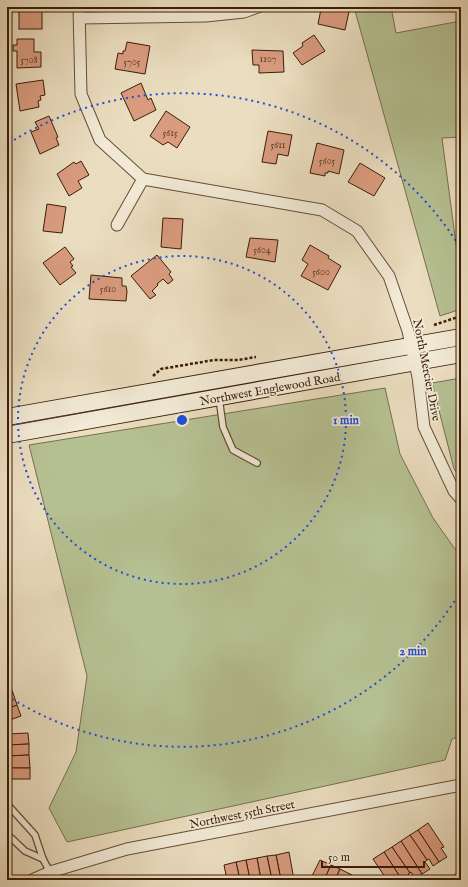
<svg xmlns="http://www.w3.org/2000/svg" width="468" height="887" font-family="'IM FELL English',serif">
	<rect width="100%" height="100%" fill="#ebdec0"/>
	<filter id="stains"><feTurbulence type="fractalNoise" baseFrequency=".005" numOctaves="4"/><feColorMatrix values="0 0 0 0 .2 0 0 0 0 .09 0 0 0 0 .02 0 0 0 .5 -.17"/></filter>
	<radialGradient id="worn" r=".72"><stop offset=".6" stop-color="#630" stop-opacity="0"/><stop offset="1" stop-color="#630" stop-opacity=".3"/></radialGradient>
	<g fill="#b6c193" stroke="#786f4e">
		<polygon points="354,7 391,7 396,33 461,21 461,137 442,138 461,282 461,309 440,316"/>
		<polygon points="461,378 461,479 454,469 432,383"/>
		<polygon points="385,388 400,454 433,518 455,549 461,553 461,736 452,739 445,760 67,842 49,808 76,752 87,676 29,445"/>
	</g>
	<g fill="#da9c7f" stroke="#3a1d08">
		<rect x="19" y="7" width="23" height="22"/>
		<polygon points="327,7 350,7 345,30 318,24 321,9 327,10"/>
		<polygon points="314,35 325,51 302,65 293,53 303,46 302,43"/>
		<polygon points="17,39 34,39 34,52 41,52 41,67 17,68 17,51 13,51 13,45 17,45"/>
		<polygon points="127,42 150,46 145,74 115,69 118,53 123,54 123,51 125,51"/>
		<polygon points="252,50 283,51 284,72 259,73 259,65 253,65"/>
		<polygon points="43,80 45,95 40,96 41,100 38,101 39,107 20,111 16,84"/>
		<polygon points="141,83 148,100 151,98 156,110 134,121 121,93"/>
		<polygon points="166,111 190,127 177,148 168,142 163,145 150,136"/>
		<polygon points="49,116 58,137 56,138 59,145 40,154 31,132 39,129 35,122"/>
		<polygon points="268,131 292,135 288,156 278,154 276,164 262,162"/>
		<polygon points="317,143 344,150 339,174 328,171 328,173 325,173 325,176 310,173"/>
		<polygon points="81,161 89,175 78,181 82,188 69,196 57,174 74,162 76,164"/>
		<polygon points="360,163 385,178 374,196 348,182"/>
		<polygon points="47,204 66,207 62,233 43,231"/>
		<polygon points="163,218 183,219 181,249 161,247"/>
		<polygon points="250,238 278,240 275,262 246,257"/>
		<polygon points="310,245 329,256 328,258 341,266 328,290 301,276 308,264 302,260"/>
		<polygon points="65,247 74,259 70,262 73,266 71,267 76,273 60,285 43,263"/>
		<polygon points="157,255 171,272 169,274 173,280 168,284 163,279 157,284 158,285 152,291 156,295 150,299 131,276"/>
		<polygon points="91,275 122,278 122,286 126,286 127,291 126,301 89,299"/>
		<polygon points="9,683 13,693 7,696 7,684"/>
		<polygon points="13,693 17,705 7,709 7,696"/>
		<polygon points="17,705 21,716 7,721 7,709"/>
		<polygon points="28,733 29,744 7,745 7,734"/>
		<polygon points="29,744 29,755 7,756 7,745"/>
		<polygon points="29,755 30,768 7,768 7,756"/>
		<rect x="7" y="768" width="23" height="11"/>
		<polygon points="428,823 444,847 441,848 447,857 439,862 418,830"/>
		<polygon points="418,830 439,862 433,866 429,859 427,860 410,835"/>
		<polygon points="410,835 427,860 425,862 430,869 422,874 401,841"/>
		<polygon points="401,841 422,874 415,878 411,872 410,873 392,847"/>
		<polygon points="392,847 410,873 408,874 412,880 402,880 384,852"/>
		<polygon points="289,852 294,880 281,880 276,855"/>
		<polygon points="384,852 402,880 387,880 373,859"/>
		<polygon points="276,855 281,880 272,880 267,856"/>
		<polygon points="267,856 272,880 261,880 257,858"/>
		<polygon points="257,858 261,880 250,880 246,860"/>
		<polygon points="246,860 250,880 240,880 236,862"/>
		<polygon points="320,860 331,865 324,880 310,880"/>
		<polygon points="236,862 240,880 227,880 224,865"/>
		<polygon points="331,865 340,869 335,880 324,880"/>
		<polygon points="340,869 350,874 347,880 335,880"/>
		<polygon points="350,874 360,879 359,880 347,880"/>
		<polygon points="185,876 186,879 196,877 196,880 164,880"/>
	</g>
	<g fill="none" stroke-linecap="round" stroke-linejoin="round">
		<defs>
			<g id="lane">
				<polyline points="219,398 223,427 233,450 257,463"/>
				<polyline points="7,804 35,835 43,859 50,872"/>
				<polyline points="7,834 25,851 43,859"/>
			</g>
			<g id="street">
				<polyline points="79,7 81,94 100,140 143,179 322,210 357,231 389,276 408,331 418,377 424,427 454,491 461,499"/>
				<polyline points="81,18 206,16 244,12 258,7"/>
				<polyline points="117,225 143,179"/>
				<polyline points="32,880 50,872 127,849 461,785"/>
				<polyline points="458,880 461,877"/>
			</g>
			<g id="secondary">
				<polyline points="7,417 461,337"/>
				<polyline points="7,435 461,354"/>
			</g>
		</defs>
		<use href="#lane" stroke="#664d36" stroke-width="8"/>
		<use href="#street" stroke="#664d36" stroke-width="13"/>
		<use href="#secondary" stroke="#3a1d08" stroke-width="18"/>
		<g stroke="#3a1d08" stroke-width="2.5" stroke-dasharray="3 2" stroke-linecap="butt">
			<polyline points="434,325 461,316"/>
			<polyline points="153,376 161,369 214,360 238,360 256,357"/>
		</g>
		<use href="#lane" stroke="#f2ead6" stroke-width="5.5"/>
		<use href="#street" stroke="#f2ead6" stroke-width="11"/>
		<use href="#secondary" stroke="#f2ead6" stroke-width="16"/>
	</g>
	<g fill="none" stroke="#1d4ed8" stroke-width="2" stroke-dasharray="2 4">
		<circle cx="182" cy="420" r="164"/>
		<path d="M461 591A327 327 0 0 1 9 697M9 143A327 327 0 0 1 461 249"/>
	</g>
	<g text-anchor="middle" stroke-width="3.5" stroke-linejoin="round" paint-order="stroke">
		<g font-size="10" fill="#623d26">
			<text x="268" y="62">1107</text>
			<text x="29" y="63">5708</text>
			<text x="132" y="65">5705</text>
			<text x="170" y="136">5615</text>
			<text x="278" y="148">5611</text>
			<text x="327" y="164">5605</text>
			<text x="262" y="253">5604</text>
			<text x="321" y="275">5600</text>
			<text x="108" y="292">5610</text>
		</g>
		<g font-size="12" fill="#3a1d08" stroke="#f2ead6">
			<text transform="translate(427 370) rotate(79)" y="4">North Mercier Drive</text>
			<text transform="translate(270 389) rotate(-10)" y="4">Northwest Englewood Road</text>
			<text transform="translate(242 814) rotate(-11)" y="4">Northwest 55th Street</text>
		</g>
	</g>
	<circle cx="182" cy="420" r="6" fill="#1d4ed8" stroke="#f2ead6" stroke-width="2"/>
	<g font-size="12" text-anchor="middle" font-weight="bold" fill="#1d4ed8" stroke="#f2ead6" stroke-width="3.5" stroke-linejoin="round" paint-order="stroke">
		<text x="346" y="424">1 min</text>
		<text x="413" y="655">2 min</text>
	</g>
	<rect width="468" height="887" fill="none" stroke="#ebdec0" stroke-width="24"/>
	<rect x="8" y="8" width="452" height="871" fill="none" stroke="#3a1d08" stroke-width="2"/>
	<rect x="12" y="12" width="444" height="863" fill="none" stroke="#3a1d08"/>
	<path d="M322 861v6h102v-6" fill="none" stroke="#3a1d08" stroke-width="2"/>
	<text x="328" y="861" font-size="12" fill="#3a1d08" stroke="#f2ead6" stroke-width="3" paint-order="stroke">50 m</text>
	<rect width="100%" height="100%" filter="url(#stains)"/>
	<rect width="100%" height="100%" fill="url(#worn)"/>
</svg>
